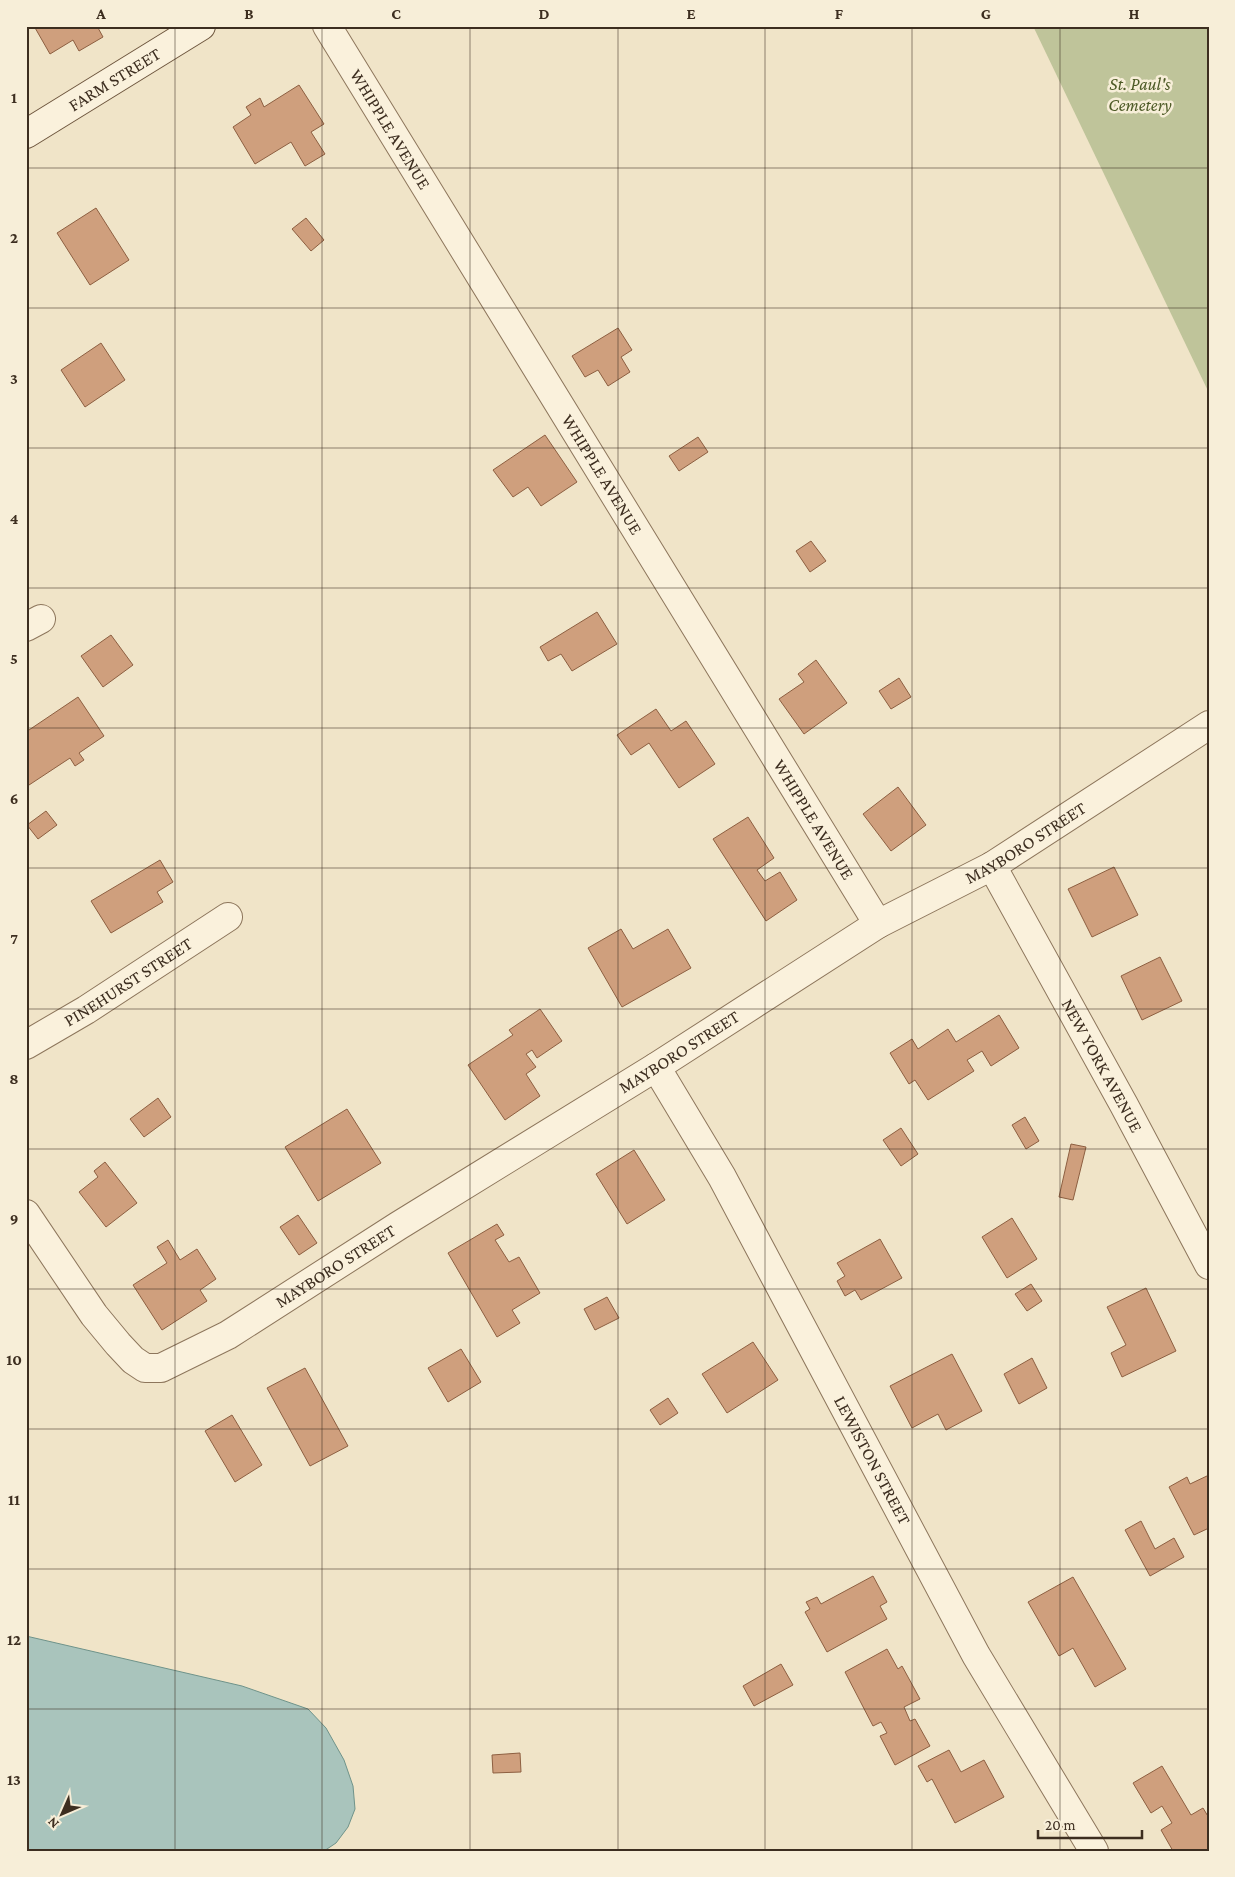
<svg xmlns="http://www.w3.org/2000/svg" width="1235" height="1877" font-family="'Crimson Pro',serif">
	<rect width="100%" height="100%" fill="#f0e4c8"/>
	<polygon fill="#bfc49a" points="1033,26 1209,26 1209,393"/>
	<polygon fill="#a9c4bc" stroke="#6f938a" points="26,1636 242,1686 308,1709 326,1728 344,1760 353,1786 355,1809 348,1827 336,1843 324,1851 26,1851"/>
	<g fill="#cf9f7d" stroke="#8d5f41">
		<polygon points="34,26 97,26 103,37 79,51 73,40 50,54"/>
		<polygon points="299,85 324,124 311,132 325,154 305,166 291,142 255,164 233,127 251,115 246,107 260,98 264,107"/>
		<polygon points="96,208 129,260 90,285 57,233"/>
		<polygon points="306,218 324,240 311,251 292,229"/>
		<polygon points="618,328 632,350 621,357 630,372 608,386 598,370 585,377 572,356"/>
		<polygon points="101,343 125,380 85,407 61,370"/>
		<polygon points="545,435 577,482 541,506 528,487 513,497 493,470"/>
		<polygon points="698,437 708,452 679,471 669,456"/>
		<polygon points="811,541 826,561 810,572 796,551"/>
		<polygon points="597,612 617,644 572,671 561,654 548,661 540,647"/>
		<polygon points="111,635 133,665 103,687 81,656"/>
		<polygon points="816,660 847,703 804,734 779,699 804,682 798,674"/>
		<polygon points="899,678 911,697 891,709 879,691"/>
		<polygon points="78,697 104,736 79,753 84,760 75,766 70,758 26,787 26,732"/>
		<polygon points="656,709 671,731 686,721 715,764 679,788 649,743 631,755 617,735"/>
		<polygon points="898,787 926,825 891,851 863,814"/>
		<polygon points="46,811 57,825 38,839 27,825"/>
		<polygon points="748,817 774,858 757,870 765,881 780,872 797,900 766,921 713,839"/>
		<polygon points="160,860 173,882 157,892 163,902 111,933 91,901"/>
		<polygon points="1114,867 1138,915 1092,937 1068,889"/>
		<polygon points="621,929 633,949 668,929 691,968 622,1007 588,948"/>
		<polygon points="1160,957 1182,1001 1142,1020 1121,976"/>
		<polygon points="540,1009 562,1041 537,1058 532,1050 526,1054 536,1067 526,1074 540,1096 505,1120 468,1065 513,1035 509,1030"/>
		<polygon points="999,1015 1019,1048 991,1066 982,1051 967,1060 974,1071 928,1100 915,1080 909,1084 890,1053 912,1039 918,1049 948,1029 956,1042"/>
		<polygon points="158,1098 171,1117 144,1137 130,1119"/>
		<polygon points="347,1109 381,1163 318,1201 285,1147"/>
		<polygon points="1025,1117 1039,1141 1026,1149 1012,1125"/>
		<polygon points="901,1128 918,1154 901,1166 883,1140"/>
		<polygon points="1071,1144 1086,1147 1073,1200 1059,1197"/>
		<polygon points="634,1150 665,1200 627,1224 596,1174"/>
		<polygon points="105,1162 137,1203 106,1227 79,1192 98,1177 94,1171"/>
		<polygon points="298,1215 317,1243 299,1255 280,1227"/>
		<polygon points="1012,1218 1037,1259 1007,1278 982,1237"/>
		<polygon points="497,1224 504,1235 495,1240 509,1262 519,1257 540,1293 512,1310 520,1323 497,1337 448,1253"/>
		<polygon points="880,1239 902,1278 861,1300 855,1290 845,1296 837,1281 845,1276 837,1263"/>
		<polygon points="168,1240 180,1260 197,1249 216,1279 200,1290 207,1301 162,1330 133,1285 167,1263 157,1247"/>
		<polygon points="1031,1284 1042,1301 1027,1311 1015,1294"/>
		<polygon points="1146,1288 1176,1351 1122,1377 1111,1353 1126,1345 1107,1307"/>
		<polygon points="607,1297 619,1318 595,1330 584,1309"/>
		<polygon points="753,1342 778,1380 727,1413 702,1374"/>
		<polygon points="461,1349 481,1382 448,1402 428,1368"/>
		<polygon points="952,1354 982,1411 946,1430 938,1414 912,1428 890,1386"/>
		<polygon points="1032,1358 1047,1388 1019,1404 1004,1374"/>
		<polygon points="305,1368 348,1446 310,1466 267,1388"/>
		<polygon points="668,1398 678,1413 660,1425 650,1410"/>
		<polygon points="232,1415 262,1465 235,1482 205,1431"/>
		<polygon points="1209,1475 1209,1528 1194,1535 1169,1487 1187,1477 1190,1484"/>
		<polygon points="1141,1521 1155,1549 1174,1538 1184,1557 1150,1576 1125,1530"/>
		<polygon points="873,1576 887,1602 880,1606 887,1619 827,1652 805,1612 810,1609 806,1602 817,1597 821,1604"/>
		<polygon points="1073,1577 1126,1669 1095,1687 1073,1648 1059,1656 1028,1602"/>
		<polygon points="887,1649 898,1669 902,1666 920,1699 904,1707 910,1721 915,1719 930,1746 895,1765 880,1736 887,1733 881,1722 873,1726 845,1672"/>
		<polygon points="781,1664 793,1685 754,1706 743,1686"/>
		<polygon points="949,1750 961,1772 984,1760 1004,1797 955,1823 932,1779 927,1782 918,1766"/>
		<polygon points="520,1753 521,1772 493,1773 492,1755"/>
		<polygon points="1162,1766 1191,1815 1203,1808 1209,1818 1209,1851 1173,1851 1161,1830 1172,1823 1162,1806 1151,1813 1133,1783"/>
	</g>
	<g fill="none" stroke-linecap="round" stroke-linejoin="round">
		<defs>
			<g id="street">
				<path id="s1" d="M 327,26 L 878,924"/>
				<polyline points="26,627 41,619"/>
				<path id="s2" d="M 992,866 L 1124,1105 L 1209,1265"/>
				<path id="s3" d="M 26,1045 L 86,1010 L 228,917"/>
				<path id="s4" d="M 656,1067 L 722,1177 L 976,1655 L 1094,1851"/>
				<path id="s5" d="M 26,1214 L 94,1315 L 118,1344 L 133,1360 L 145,1368 L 161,1368 L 228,1335 L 398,1226 L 656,1067 L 878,924 L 992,866 L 1209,725"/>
			</g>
			<g id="secondary">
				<path id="s6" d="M 26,134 L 201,26"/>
			</g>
		</defs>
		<use href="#street" stroke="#8d765c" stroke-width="30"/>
		<use href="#secondary" stroke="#6f573f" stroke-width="30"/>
		<use href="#street" stroke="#faf1dc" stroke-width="28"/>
		<use href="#secondary" stroke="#faf1dc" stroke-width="28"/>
	</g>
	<path fill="none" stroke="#3d2e20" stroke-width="1" stroke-opacity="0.55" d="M 175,26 L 175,1851M 322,26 L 322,1851M 470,26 L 470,1851M 618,26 L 618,1851M 765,26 L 765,1851M 912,26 L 912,1851M 1060,26 L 1060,1851M 26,168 L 1209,168M 26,308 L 1209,308M 26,448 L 1209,448M 26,588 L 1209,588M 26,728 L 1209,728M 26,868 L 1209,868M 26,1009 L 1209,1009M 26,1149 L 1209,1149M 26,1289 L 1209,1289M 26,1429 L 1209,1429M 26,1569 L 1209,1569M 26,1709 L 1209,1709"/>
	<g text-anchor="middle" stroke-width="5" stroke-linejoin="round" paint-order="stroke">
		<g font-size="18" fill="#3d2e20" stroke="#f7eed8">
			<text dy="6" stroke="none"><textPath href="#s6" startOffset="104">FARM STREET</textPath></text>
			<text dy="6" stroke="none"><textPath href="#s1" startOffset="121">WHIPPLE AVENUE</textPath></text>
			<text dy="6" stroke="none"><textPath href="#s1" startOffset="526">WHIPPLE AVENUE</textPath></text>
			<text dy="6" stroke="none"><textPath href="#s1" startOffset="931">WHIPPLE AVENUE</textPath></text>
			<text dy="6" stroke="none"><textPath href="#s5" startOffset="1224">MAYBORO STREET</textPath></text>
			<text dy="6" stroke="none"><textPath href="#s3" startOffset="120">PINEHURST STREET</textPath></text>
			<text dy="6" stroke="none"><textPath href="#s5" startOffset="819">MAYBORO STREET</textPath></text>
			<text dy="6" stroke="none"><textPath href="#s2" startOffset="228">NEW YORK AVENUE</textPath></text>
			<text dy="6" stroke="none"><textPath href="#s5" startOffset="414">MAYBORO STREET</textPath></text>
			<text dy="6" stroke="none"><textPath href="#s4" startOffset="449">LEWISTON STREET</textPath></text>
		</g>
		<g font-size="18" font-style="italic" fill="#4d5a26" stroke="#f7eed8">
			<text x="1140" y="90">St. Paul's<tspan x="1140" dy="21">Cemetery</tspan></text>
		</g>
	</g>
	<rect width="1235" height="1877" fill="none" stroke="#f7eed8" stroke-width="55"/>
	<g transform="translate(62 1814) rotate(225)" stroke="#f7eed8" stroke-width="4" paint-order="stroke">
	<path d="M0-4L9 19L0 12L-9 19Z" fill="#3d2e20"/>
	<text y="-8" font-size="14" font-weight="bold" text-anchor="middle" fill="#3d2e20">N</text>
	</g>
	<path d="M1038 1830v8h104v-8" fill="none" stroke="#3d2e20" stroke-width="2.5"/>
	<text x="1045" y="1830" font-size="15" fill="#3d2e20" stroke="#f7eed8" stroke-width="4" paint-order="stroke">20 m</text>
	<rect x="28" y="28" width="1180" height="1822" fill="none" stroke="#3d2e20" stroke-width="2"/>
	<g font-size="16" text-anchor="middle" font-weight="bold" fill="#3d2e20">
		<text x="101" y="19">A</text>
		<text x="249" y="19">B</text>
		<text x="396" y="19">C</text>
		<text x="544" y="19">D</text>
		<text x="691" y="19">E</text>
		<text x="839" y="19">F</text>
		<text x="986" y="19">G</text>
		<text x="1134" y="19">H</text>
		<text x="14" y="103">1</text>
		<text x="14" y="243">2</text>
		<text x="14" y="384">3</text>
		<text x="14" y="524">4</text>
		<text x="14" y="664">5</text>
		<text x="14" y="804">6</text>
		<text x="14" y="944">7</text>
		<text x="14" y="1084">8</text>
		<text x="14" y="1224">9</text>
		<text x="14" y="1365">10</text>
		<text x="14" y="1505">11</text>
		<text x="14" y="1645">12</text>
		<text x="14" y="1785">13</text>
	</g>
</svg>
